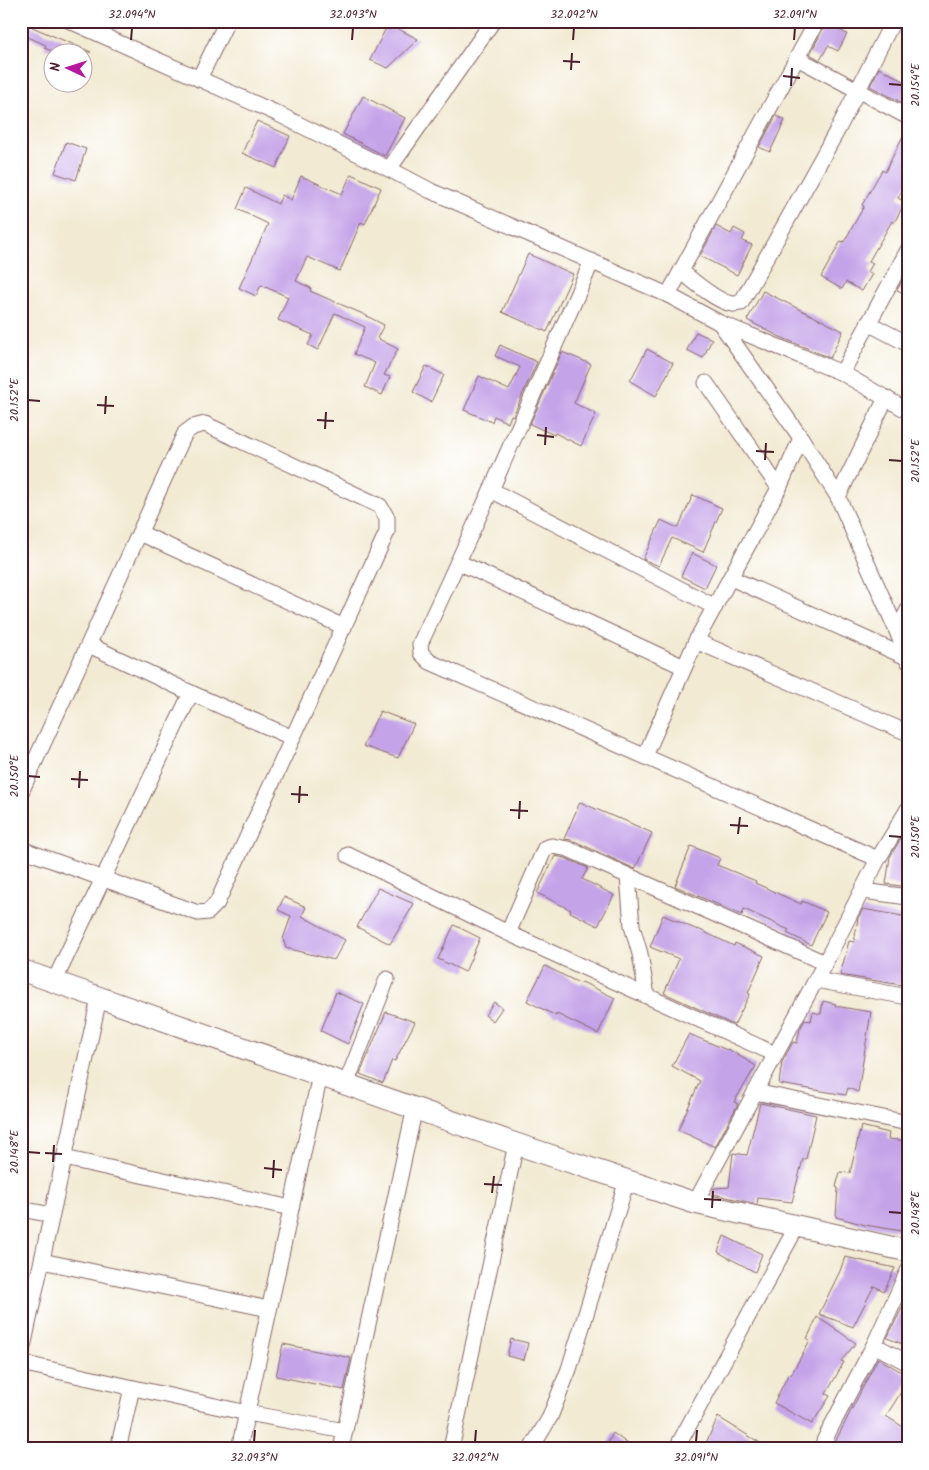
<svg xmlns="http://www.w3.org/2000/svg" width="929" height="1470" font-family="Kalam,sans-serif">
	<rect width="100%" height="100%" fill="#fff"/>
	<filter id="ink" filterUnits="userSpaceOnUse"><feTurbulence type="fractalNoise" baseFrequency=".02" numOctaves="2"/><feDisplacementMap in="SourceGraphic" scale="10" xChannelSelector="R" yChannelSelector="G"/><feConvolveMatrix kernelMatrix="1 2 1 2 8 2 1 2 1" color-interpolation-filters="sRGB"/></filter>
	<filter id="wash" filterUnits="userSpaceOnUse"><feTurbulence type="fractalNoise" baseFrequency=".0096" numOctaves="4" result="noise"/><feDisplacementMap in="SourceGraphic" scale="20" xChannelSelector="R" yChannelSelector="G"/><feGaussianBlur stdDeviation="1.12" result="paint"/><feColorMatrix in="noise" values="0 0 0 0 0 0 0 0 0 0 0 0 0 0 0 0 0 1.4 0 .05"/><feComposite in="paint" operator="in"/></filter>
	<g filter="url(#wash)">
		<rect width="100%" height="100%" fill="#f2ead3"/>
		<g id="blocks">
			<g fill="#c5a3e8">
				<polygon points="21,21 33,25 32,27 91,52 55,52 44,48 46,45 28,37 21,52"/>
				<polygon points="826,23 847,34 838,51 828,46 820,60 810,54"/>
				<polygon points="388,24 418,39 388,68 370,60"/>
				<polygon points="879,68 908,83 908,106 870,86"/>
				<polygon points="363,96 405,118 385,156 343,134"/>
				<polygon points="776,116 785,120 770,152 759,147"/>
				<polygon points="257,121 290,136 276,168 242,153"/>
				<polygon points="908,126 908,181 898,198 905,202 894,223 892,221 869,261 873,263 868,272 872,274 862,291 846,282 842,289 821,277 841,241 844,242 864,206 862,205 882,170 885,172"/>
				<polygon points="66,142 86,149 76,180 55,173"/>
				<polygon points="351,174 381,188 365,224 361,222 340,271 307,257 296,281 311,288 310,291 363,314 384,325 377,338 398,349 384,375 390,377 382,395 365,387 375,363 354,354 365,327 335,313 318,350 308,345 313,335 278,320 288,297 261,285 256,296 239,288 268,224 237,209 246,188 278,204 282,195 291,200 301,176 342,194"/>
				<polygon points="716,226 731,234 734,228 745,234 742,241 752,245 737,275 700,256"/>
				<polygon points="528,254 573,274 547,332 502,312"/>
				<polygon points="908,270 908,295 897,290"/>
				<polygon points="763,291 843,331 830,358 778,336 747,320"/>
				<polygon points="696,332 712,339 703,358 687,350"/>
				<polygon points="500,345 537,362 513,416 511,415 508,423 494,416 492,422 464,410 479,376 509,390 520,367 495,356"/>
				<polygon points="647,349 673,363 656,396 630,381"/>
				<polygon points="562,352 591,364 574,403 596,414 581,446 555,433 554,435 530,424"/>
				<polygon points="426,366 444,375 431,402 413,392"/>
				<polygon points="693,495 722,508 703,552 672,538 659,566 643,559 661,520 678,528"/>
				<polygon points="692,553 716,565 705,588 681,576"/>
				<polygon points="380,711 414,724 398,758 363,746"/>
				<polygon points="580,802 619,819 619,818 652,833 635,869 572,840 564,839"/>
				<polygon points="901,838 908,839 908,887 886,884 890,857"/>
				<polygon points="691,846 720,858 717,865 756,881 755,883 801,904 802,901 827,912 811,945 787,933 789,930 744,909 742,915 675,886"/>
				<polygon points="555,856 565,858 588,868 582,879 614,895 598,926 570,912 571,910 537,893"/>
				<polygon points="378,888 414,904 390,944 357,927"/>
				<polygon points="284,897 306,907 302,916 345,940 334,960 286,948 283,939 291,916 278,910"/>
				<polygon points="863,909 908,917 908,986 840,975 849,941 854,942 858,918"/>
				<polygon points="663,915 698,930 698,929 734,946 735,943 764,956 748,993 750,994 734,1025 664,993 679,959 650,947"/>
				<polygon points="454,925 480,938 465,972 438,959"/>
				<polygon points="545,966 581,984 582,982 615,998 598,1034 557,1014 556,1016 527,1001"/>
				<polygon points="336,992 364,1004 348,1044 321,1031"/>
				<polygon points="823,1001 836,1004 835,1006 871,1012 858,1092 848,1088 846,1095 779,1084 782,1062 793,1042 797,1043 800,1029 805,1020 811,1021 813,1012 821,1014"/>
				<polygon points="494,1002 502,1008 493,1021 485,1015"/>
				<polygon points="386,1012 415,1022 395,1061 392,1060 383,1083 360,1074"/>
				<polygon points="689,1034 727,1050 728,1049 756,1066 734,1102 738,1104 715,1147 678,1130 700,1081 672,1066"/>
				<polygon points="760,1103 816,1115 806,1159 803,1159 792,1202 758,1198 757,1204 713,1194 714,1188 729,1187 733,1153 747,1155"/>
				<polygon points="861,1126 889,1133 888,1139 908,1141 908,1232 865,1225 836,1217 838,1188 836,1187 840,1172 850,1173"/>
				<polygon points="724,1236 762,1254 755,1272 718,1252"/>
				<polygon points="845,1257 895,1268 884,1291 874,1286 853,1327 819,1314 840,1271"/>
				<polygon points="908,1296 908,1346 887,1338"/>
				<polygon points="817,1317 856,1343 841,1361 844,1362 826,1394 830,1396 812,1424 774,1403 789,1373 791,1375 810,1340 807,1339"/>
				<polygon points="511,1339 528,1343 524,1360 507,1356"/>
				<polygon points="283,1344 351,1358 344,1390 276,1376"/>
				<polygon points="878,1358 908,1376 908,1381 886,1416 908,1430 908,1449 846,1449 835,1442"/>
				<polygon points="718,1417 770,1449 712,1449 705,1445"/>
				<polygon points="613,1433 635,1449 605,1449"/>
			</g>
		</g>
	</g>
	<g filter="url(#ink)">
		<use href="#blocks" fill-opacity="0" stroke="#856666" stroke-width="1"/>
		<g fill="none" stroke-linecap="round" stroke-linejoin="round">
			<defs>
				<g id="street">
					<polyline points="70,21 276,113 389,169 431,191 668,295 720,323 842,373 908,411"/>
					<polyline points="797,58 908,117"/>
					<polyline points="199,79 227,21"/>
					<polyline points="389,169 493,21"/>
					<polyline points="592,261 491,490 420,644 421,653 430,662 878,859"/>
					<path d="M 681,271 C 692,280 718,303 733,304 C 735,304 738,303 741,303 L 838,129 L 893,21"/>
					<polyline points="668,295 817,21"/>
					<polyline points="720,323 801,438 838,497 897,631 908,661"/>
					<polyline points="868,323 908,344"/>
					<polyline points="842,373 908,250"/>
					<polyline points="706,383 779,488"/>
					<polyline points="491,490 715,607"/>
					<polyline points="838,497 886,398"/>
					<polyline points="140,533 344,627"/>
					<polyline points="458,562 684,667"/>
					<polyline points="731,578 906,657"/>
					<polyline points="897,631 908,610"/>
					<polyline points="696,641 908,733"/>
					<polyline points="89,645 191,693 293,738"/>
					<polyline points="645,756 696,641 779,488 801,438"/>
					<polyline points="21,792 185,433 193,427 205,424 380,506 387,518 387,532 217,903 208,912 198,913 21,849"/>
					<polyline points="348,855 508,933 775,1054"/>
					<polyline points="628,876 632,926 640,954 647,996"/>
					<polyline points="863,891 908,897"/>
					<polyline points="508,933 545,848 552,846 568,849 825,963"/>
					<polyline points="816,980 908,997"/>
					<polyline points="54,982 191,693"/>
					<polyline points="346,1084 387,979"/>
					<polyline points="755,1092 908,1123"/>
					<polyline points="64,1158 291,1208"/>
					<polyline points="695,1203 825,963 878,859 908,809"/>
					<polyline points="21,1209 52,1215"/>
					<polyline points="42,1261 269,1309"/>
					<polyline points="874,1345 908,1363"/>
					<polyline points="21,1356 99,998"/>
					<polyline points="21,1363 247,1413 345,1431"/>
					<polyline points="118,1449 132,1388"/>
					<polyline points="239,1449 320,1075"/>
					<polyline points="341,1449 415,1107"/>
					<polyline points="451,1449 516,1144"/>
					<polyline points="531,1449 550,1417 569,1369 627,1180"/>
					<polyline points="676,1449 797,1226"/>
					<polyline points="828,1449 824,1441 829,1431 874,1345 908,1271"/>
				</g>
				<polyline id="secondary" points="21,970 516,1144 695,1203 908,1251"/>
			</defs>
			<use href="#street" stroke="#856666" stroke-width="17"/>
			<use href="#secondary" stroke="#856666" stroke-width="23"/>
			<use href="#street" stroke="#fff" stroke-width="15"/>
			<use href="#secondary" stroke="#fff" stroke-width="21"/>
		</g>
	</g>
	<path fill="none" stroke="#4a1f2b" stroke-width="2" d="M 131,40 L 132,28M 352,40 L 353,28M 573,40 L 574,28M 794,40 L 795,28M 563,61 L 580,62M 571,70 L 572,53M 783,76 L 800,78M 889,84 L 902,85M 791,86 L 792,68M 28,400 L 40,401M 97,405 L 114,406M 105,414 L 106,396M 317,420 L 334,421M 325,429 L 326,412M 537,435 L 554,437M 545,445 L 546,427M 756,451 L 774,452M 765,460 L 766,443M 889,460 L 902,461M 28,776 L 40,777M 71,779 L 88,780M 79,788 L 80,771M 291,794 L 308,795M 299,803 L 300,786M 510,810 L 528,811M 519,819 L 520,801M 730,825 L 748,826M 738,834 L 740,817M 889,836 L 902,837M 28,1152 L 40,1153M 45,1153 L 62,1154M 53,1162 L 54,1145M 264,1168 L 282,1170M 273,1178 L 274,1160M 484,1184 L 502,1185M 492,1193 L 494,1176M 704,1199 L 721,1200M 712,1208 L 713,1191M 889,1212 L 902,1213M 254,1442 L 255,1430M 475,1442 L 476,1430M 696,1442 L 697,1430"/>
	<rect width="929" height="1470" fill="none" stroke="#fff" stroke-width="55"/>
	<g transform="translate(68 68) rotate(274)"><circle r="24" fill="#ffffff" stroke="#b7a5aa"/>
	<path d="M0-4L9 19L0 12L-9 19Z" fill="#b5179e"/>
	<text y="-8" font-size="14" font-weight="bold" text-anchor="middle" fill="#4a1f2b">N</text>
	</g>
	<rect x="28" y="28" width="874" height="1414" fill="none" stroke="#4a1f2b" stroke-width="2"/>
	<g font-size="12" text-anchor="middle" fill="#4a1f2b">
		<text x="132" y="18">32.094°N</text>
		<text x="353" y="18">32.093°N</text>
		<text x="574" y="18">32.092°N</text>
		<text x="795" y="18">32.091°N</text>
		<text transform="translate(915 85) rotate(-90)" y="4">20.154°E</text>
		<text transform="translate(14 400) rotate(-90)" y="4">20.152°E</text>
		<text transform="translate(915 461) rotate(-90)" y="4">20.152°E</text>
		<text transform="translate(14 776) rotate(-90)" y="4">20.150°E</text>
		<text transform="translate(915 837) rotate(-90)" y="4">20.150°E</text>
		<text transform="translate(14 1152) rotate(-90)" y="4">20.148°E</text>
		<text transform="translate(915 1213) rotate(-90)" y="4">20.148°E</text>
		<text x="254" y="1461">32.093°N</text>
		<text x="475" y="1461">32.092°N</text>
		<text x="696" y="1461">32.091°N</text>
	</g>
</svg>
